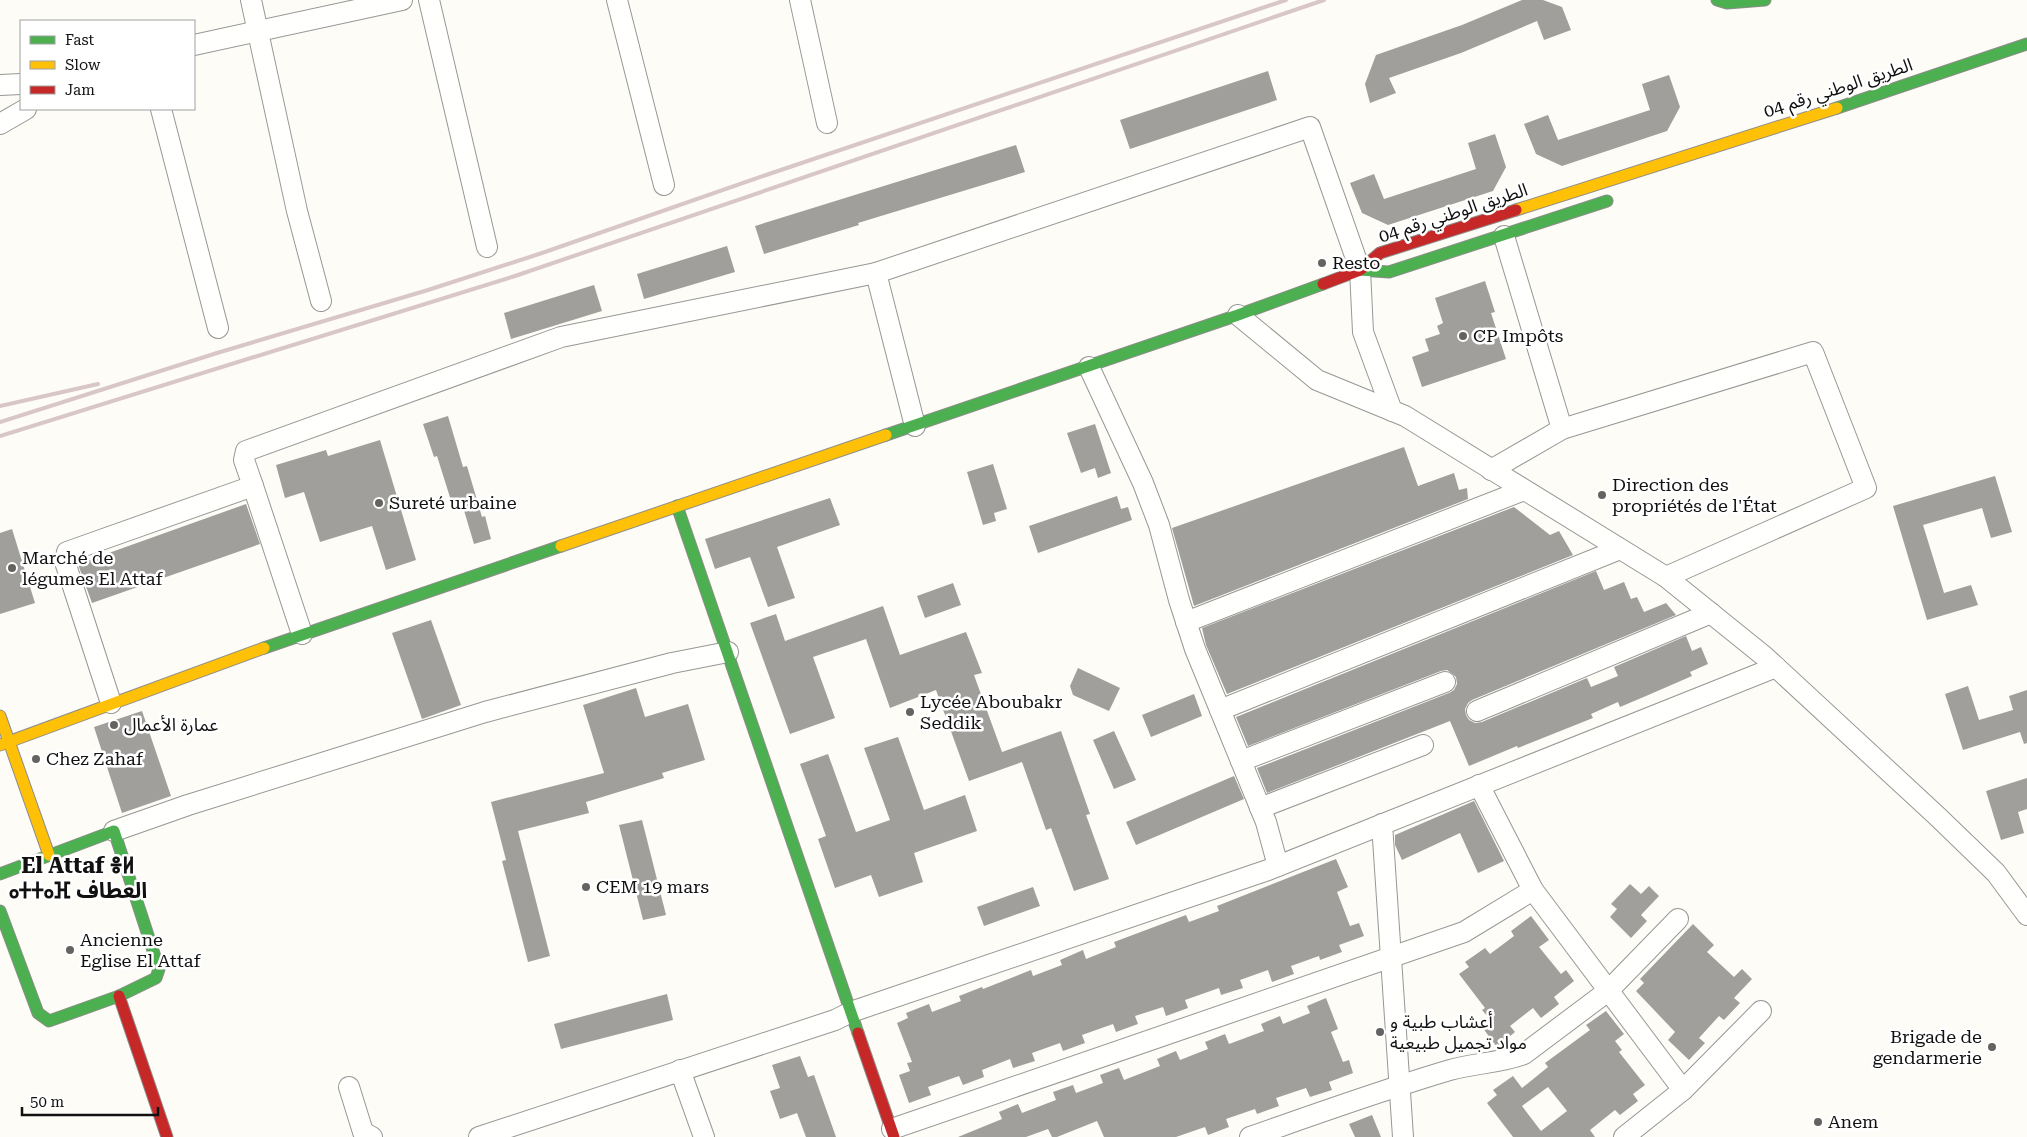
<svg xmlns="http://www.w3.org/2000/svg" width="2027" height="1137" font-family="'Roboto Serif','Noto Sans Arabic','Noto Sans Tifinagh',serif">
	<rect width="100%" height="100%" fill="#fdfcf7"/>
	<g fill="#a19f9c" fill-rule="evenodd">
		<polygon points="1522,0 1543,0 1562,7 1571,30 1544,40 1537,21 1461,53 1389,78 1396,93 1370,103 1365,84 1376,55 1462,25"/>
		<polygon points="1268,71 1277,100 1130,149 1120,120"/>
		<polygon points="1669,75 1680,107 1667,131 1562,166 1536,154 1524,124 1548,115 1558,140 1650,110 1642,84"/>
		<polygon points="1495,134 1506,167 1493,191 1388,225 1362,213 1350,183 1374,174 1384,199 1476,169 1468,143"/>
		<polygon points="1016,145 1025,172 858,223 859,225 764,254 755,226"/>
		<polygon points="727,246 735,272 644,299 637,274"/>
		<polygon points="1485,281 1495,312 1491,313 1506,359 1422,387 1412,357 1429,351 1425,339 1440,334 1437,326 1443,323 1435,298"/>
		<polygon points="594,285 602,311 511,339 504,313"/>
		<polygon points="448,416 463,467 467,466 482,517 485,516 491,539 474,544 463,507 454,510 437,456 434,457 423,424"/>
		<polygon points="1095,424 1111,473 1098,478 1095,468 1081,473 1067,433"/>
		<polygon points="380,440 416,560 386,570 372,526 320,542 304,492 285,498 276,465 326,450 328,456"/>
		<polygon points="1404,447 1418,486 1454,473 1459,490 1467,488 1468,499 1194,606 1172,528"/>
		<polygon points="993,464 1007,509 994,513 996,521 983,525 967,472"/>
		<polygon points="1995,476 2012,532 1991,538 1982,508 1923,525 1944,593 1971,585 1978,605 1927,620 1893,506"/>
		<polygon points="1117,496 1121,509 1128,507 1132,520 1038,553 1029,526"/>
		<polygon points="830,498 840,525 777,547 795,598 768,607 750,557 715,569 705,539"/>
		<polygon points="246,504 260,544 92,603 78,564"/>
		<polygon points="1514,507 1550,535 1559,531 1573,555 1227,694 1206,645 1202,628"/>
		<polygon points="12,529 35,603 0,614 0,533"/>
		<polygon points="1596,571 1604,590 1624,582 1631,599 1637,597 1644,612 1666,603 1676,615 1472,700 1468,703 1465,709 1466,715 1469,720 1475,723 1482,722 1587,678 1591,687 1618,676 1614,667 1686,636 1692,651 1701,647 1708,664 1690,672 1692,676 1646,696 1620,707 1618,702 1591,714 1593,718 1518,748 1517,746 1469,766 1450,721 1267,793 1257,768 1449,693 1454,690 1457,684 1456,677 1447,670 1441,671 1248,746 1236,717"/>
		<polygon points="953,583 961,605 925,618 917,596"/>
		<polygon points="883,606 900,655 966,632 982,673 974,675 1002,752 1061,731 1090,814 1086,815 1109,879 1074,891 1051,828 1046,830 1022,762 969,781 936,690 890,708 866,639 813,657 835,718 790,734 750,623 776,614 785,641"/>
		<polygon points="431,620 461,705 422,719 392,633"/>
		<polygon points="1078,668 1120,688 1109,711 1073,695 1070,686"/>
		<polygon points="1968,686 1979,720 2013,710 2009,696 2027,690 2027,743 2024,744 2020,732 1963,750 1945,694"/>
		<polygon points="636,688 645,717 688,704 705,760 662,773 664,778 586,802 589,813 518,831 550,956 528,962 502,861 506,860 491,802 604,773 583,705"/>
		<polygon points="1194,694 1202,716 1151,737 1142,715"/>
		<polygon points="142,711 171,796 122,813 94,727"/>
		<polygon points="1114,731 1136,780 1114,789 1093,740"/>
		<polygon points="898,737 924,810 965,795 977,831 914,853 923,882 879,897 871,875 835,888 818,839 826,836 800,764 828,754 856,832 890,820 864,748"/>
		<polygon points="1234,776 1244,799 1136,845 1126,822"/>
		<polygon points="2027,778 2027,809 2018,812 2024,833 2001,840 1986,791"/>
		<polygon points="1474,801 1504,861 1478,873 1460,833 1402,860 1395,845 1395,835"/>
		<polygon points="642,820 666,915 643,920 619,825"/>
		<polygon points="1336,859 1348,887 1337,892 1350,926 1359,923 1364,936 1339,945 1342,952 1320,960 1319,956 1291,966 1294,974 1272,982 1268,970 1240,980 1243,988 1221,995 1219,988 1185,1000 1188,1008 1166,1016 1163,1007 1135,1016 1138,1024 1116,1032 1113,1024 1082,1035 1085,1043 1063,1051 1060,1043 1032,1053 1035,1061 1013,1068 1010,1059 982,1070 984,1077 963,1085 959,1076 928,1087 931,1095 909,1103 899,1075 910,1071 907,1063 912,1062 897,1023 908,1018 906,1013 929,1004 932,1012 961,1001 959,996 982,987 983,989 1031,970 1033,976 1062,965 1060,960 1083,950 1086,959 1116,947 1114,942 1186,915 1189,922 1219,911 1217,906"/>
		<polygon points="1630,884 1641,894 1649,886 1659,896 1641,915 1647,921 1631,938 1610,917 1617,909 1611,904"/>
		<polygon points="1033,887 1040,906 984,926 977,907"/>
		<polygon points="1531,916 1549,940 1539,947 1561,974 1566,970 1574,981 1554,997 1559,1004 1541,1018 1533,1008 1510,1026 1515,1032 1497,1047 1479,1023 1488,1017 1482,1010 1485,1008 1459,974 1469,967 1465,962 1485,948 1490,954 1514,936 1511,931"/>
		<polygon points="1693,924 1714,945 1707,952 1734,977 1742,969 1752,979 1734,998 1740,1003 1724,1020 1719,1016 1699,1038 1705,1043 1689,1060 1668,1040 1675,1032 1636,991 1644,983 1640,979"/>
		<polygon points="667,994 673,1020 561,1049 554,1024"/>
		<polygon points="1326,998 1338,1029 1331,1032 1343,1062 1349,1060 1353,1073 1329,1082 1332,1090 1310,1097 1306,1088 1276,1098 1279,1106 1257,1114 1255,1109 1226,1119 1229,1127 1208,1135 1205,1127 1176,1137 1104,1137 1097,1121 1057,1137 1052,1137 1048,1129 1026,1137 958,1137 1002,1119 999,1112 1018,1104 1022,1113 1056,1100 1053,1092 1073,1085 1076,1093 1103,1083 1100,1075 1119,1068 1124,1080 1160,1066 1157,1059 1176,1051 1180,1060 1208,1049 1205,1042 1225,1034 1229,1044 1264,1031 1261,1024 1280,1016 1283,1024 1310,1013 1307,1006"/>
		<path d="M 1606,1011 L 1624,1034 L 1615,1041 L 1622,1050 L 1619,1052 L 1645,1085 L 1633,1094 L 1638,1101 L 1620,1115 L 1615,1110 L 1590,1130 L 1595,1137 L 1513,1137 L 1487,1103 L 1497,1095 L 1493,1090 L 1513,1076 L 1522,1088 L 1548,1067 L 1545,1063 L 1590,1030 L 1586,1025 ZM 1548,1087 L 1567,1111 L 1541,1131 L 1522,1106 Z"/>
		<polygon points="800,1056 808,1077 814,1075 836,1137 806,1137 797,1113 780,1119 770,1091 780,1088 772,1065"/>
		<polygon points="1372,1115 1381,1137 1355,1137 1349,1124"/>
	</g>
	<g fill="none" stroke-linecap="round" stroke-linejoin="round">
		<defs>
			<g id="street">
				<polyline points="251,0 297,211 321,301"/>
				<polyline points="429,0 487,247"/>
				<polyline points="617,0 664,185"/>
				<polyline points="800,0 827,123"/>
				<polyline points="194,45 402,0"/>
				<polyline points="0,85 21,84"/>
				<polyline points="161,109 218,328"/>
				<polyline points="0,124 26,109"/>
				<polyline points="1504,236 1562,429"/>
				<polyline points="876,273 915,426"/>
				<polyline points="1238,315 1317,380 1405,416 1666,577 1764,656 1937,816 1996,873 2027,915"/>
				<polyline points="1089,367 1143,483 1159,525 1179,600 1195,649 1266,822 1278,866"/>
				<polyline points="1491,470 1562,429 1813,352 1866,488 1666,577"/>
				<polyline points="253,486 302,634"/>
				<polyline points="1186,622 1524,490"/>
				<polyline points="111,703 65,562 67,552 253,486 244,460 246,451 561,337 876,273 1310,127 1360,270 1363,332 1392,411"/>
				<polyline points="1220,710 1620,549"/>
				<polyline points="1477,711 1711,613"/>
				<polyline points="1241,761 1445,682"/>
				<polyline points="1479,785 1533,890 1683,1090"/>
				<polyline points="1260,808 1423,745"/>
				<polyline points="1382,824 1403,1137"/>
				<polyline points="114,831 188,805 485,712 672,663 728,652"/>
				<polyline points="680,1070 704,1137"/>
				<polyline points="349,1087 363,1132 372,1137"/>
				<polyline points="892,1129 1464,932 1533,890"/>
				<polyline points="479,1137 835,1020 851,1012 1268,870 1776,667"/>
				<path d="M 1250,1137 C 1316,1114 1382,1090 1450,1070 C 1474,1063 1501,1063 1524,1054 L 1608,991 L 1678,919"/>
				<polyline points="1624,1137 1683,1090 1761,1011"/>
			</g>
			<g id="fast">
				<polyline points="1717,0 1727,3 1765,0"/>
				<polyline points="1837,108 2027,44"/>
				<polyline points="1360,270 1389,272 1607,201"/>
				<polyline points="886,435 1238,315 1323,284"/>
				<polyline points="677,506 858,1033"/>
				<polyline points="264,648 561,546"/>
				<polyline points="0,874 114,831 159,969 156,978 119,996 49,1021 38,1013 0,911"/>
			</g>
			<g id="slow">
				<polyline points="1516,210 1837,108"/>
				<polyline points="561,546 886,435"/>
				<polyline points="0,716 49,855"/>
				<polyline points="0,745 264,648"/>
			</g>
			<g id="jam">
				<polyline points="1323,284 1360,270 1380,253 1516,210"/>
				<polyline points="119,996 167,1137"/>
				<polyline points="858,1033 894,1137"/>
			</g>
		</defs>
		<use href="#street" stroke="#979795" stroke-width="22"/>
		<use href="#fast" stroke="#8e8d8b" stroke-width="13"/>
		<use href="#slow" stroke="#8e8d8b" stroke-width="13"/>
		<use href="#jam" stroke="#8e8d8b" stroke-width="13"/>
		<use href="#street" stroke="#fffffe" stroke-width="20"/>
		<use href="#fast" stroke="#4caf50" stroke-width="11"/>
		<use href="#slow" stroke="#ffc107" stroke-width="11"/>
		<use href="#jam" stroke="#c62828" stroke-width="11"/>
		<g stroke="#d9c6c7" stroke-width="4">
			<polyline points="0,406 98,384"/>
			<polyline points="0,422 217,353 428,290 542,253 769,174 1286,0"/>
			<polyline points="0,436 515,276 1324,0"/>
		</g>
	</g>
	<g fill="#646362" stroke="#fff" stroke-width="2">
		<circle cx="1322" cy="263" r="5"/>
		<circle cx="1463" cy="336" r="5"/>
		<circle cx="1602" cy="495" r="5"/>
		<circle cx="379" cy="503" r="5"/>
		<circle cx="12" cy="568" r="5"/>
		<circle cx="910" cy="712" r="5"/>
		<circle cx="114" cy="725" r="5"/>
		<circle cx="36" cy="759" r="5"/>
		<circle cx="586" cy="887" r="5"/>
		<circle cx="70" cy="950" r="5"/>
		<circle cx="1380" cy="1032" r="5"/>
		<circle cx="1992" cy="1047" r="5"/>
		<circle cx="1818" cy="1122" r="5"/>
	</g>
	<g text-anchor="middle" stroke-width="5" stroke-linejoin="round" paint-order="stroke">
		<g font-size="18" fill="#111" stroke="#fff">
			<text transform="translate(1838 88) rotate(-18)" y="6">الطريق الوطني رقم 04</text>
			<text transform="translate(1453 213) rotate(-18)" y="6">الطريق الوطني رقم 04</text>
		</g>
		<g font-size="18" fill="#111" stroke="#fff" text-anchor="start">
			<text x="1332" y="269">Resto</text>
			<text x="1473" y="342">CP Impôts</text>
			<text x="1612" y="491">Direction des<tspan x="1612" dy="21">propriétés de l'État</tspan></text>
			<text x="389" y="509">Sureté urbaine</text>
			<text x="22" y="564">Marché de<tspan x="22" dy="21">légumes El Attaf</tspan></text>
			<text x="920" y="708">Lycée Aboubakr<tspan x="920" dy="21">Seddik</tspan></text>
			<text x="124" y="731">عمارة الأعمال</text>
			<text x="46" y="765">Chez Zahaf</text>
			<text x="596" y="893">CEM 19 mars</text>
			<text x="80" y="946">Ancienne<tspan x="80" dy="21">Eglise El Attaf</tspan></text>
			<text x="1390" y="1028">أعشاب طبية و<tspan x="1390" dy="21">مواد تجميل طبيعية</tspan></text>
			<text x="1982" y="1043" text-anchor="end">Brigade de<tspan x="1982" dy="21">gendarmerie</tspan></text>
			<text x="1828" y="1128">Anem</text>
		</g>
		<g font-size="22" font-weight="bold" fill="#111" stroke="#fff">
			<text x="78" y="873">El Attaf ⴻⵍ<tspan x="78" dy="25">ⴰⵜⵜⴰⴼ العطاف</tspan></text>
		</g>
	</g>
	<rect x="20" y="20" width="175" height="90" fill="#ffffff" stroke="#a0a0a0"/>
	<rect x="30" y="36" width="25" height="8" fill="#4caf50" stroke="#a0a0a0"/>
	<text x="65" y="45" font-size="15" fill="#111111">Fast</text>
	<rect x="30" y="61" width="25" height="8" fill="#ffc107" stroke="#a0a0a0"/>
	<text x="65" y="70" font-size="15" fill="#111111">Slow</text>
	<rect x="30" y="86" width="25" height="8" fill="#c62828" stroke="#a0a0a0"/>
	<text x="65" y="95" font-size="15" fill="#111111">Jam</text>
	<path d="M22 1107v8h136v-8" fill="none" stroke="#111111" stroke-width="2.5"/>
	<text x="30" y="1107" font-size="15" fill="#111111" stroke="#ffffff" stroke-width="4" paint-order="stroke">50 m</text>
</svg>
